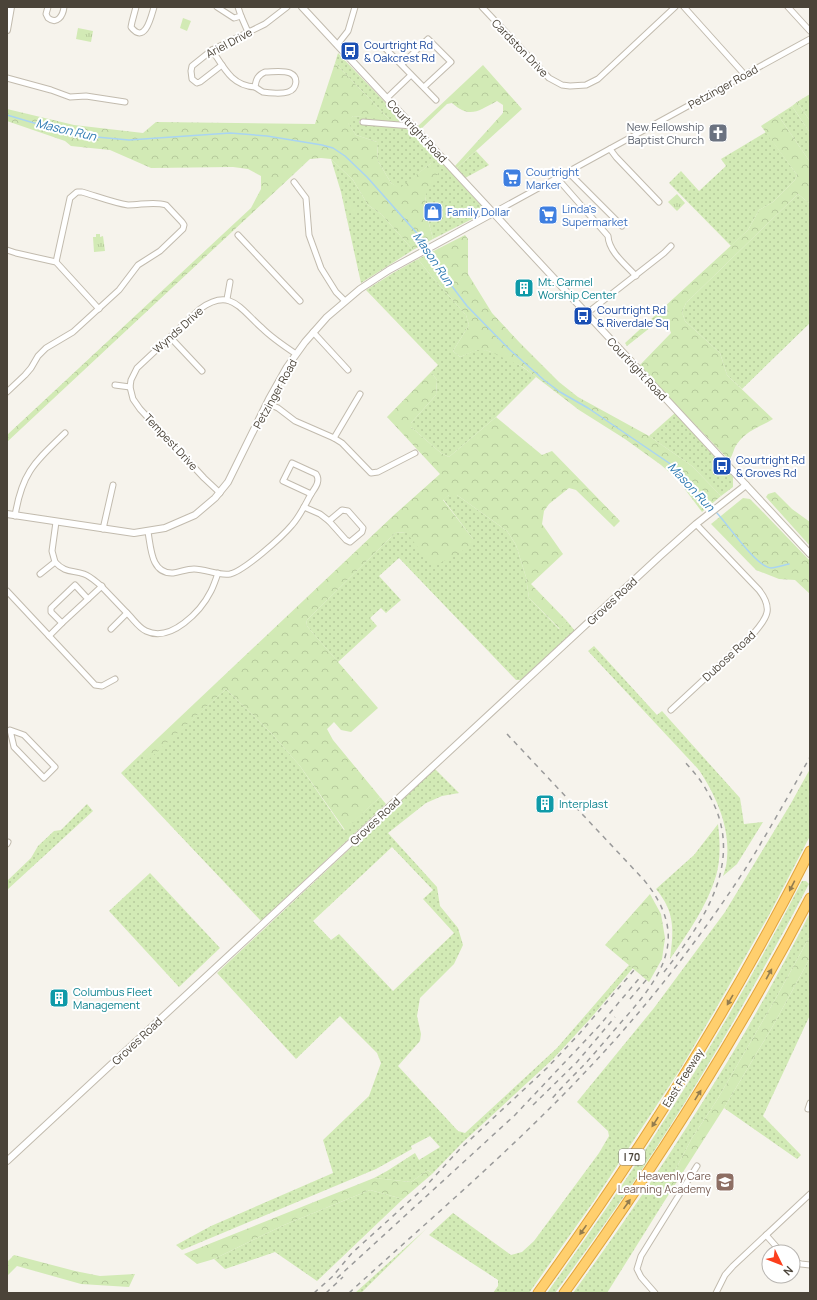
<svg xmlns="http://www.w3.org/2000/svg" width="817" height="1300" font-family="Manrope,sans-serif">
	<defs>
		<pattern id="grass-dots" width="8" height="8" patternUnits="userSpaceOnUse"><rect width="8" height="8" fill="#d2eab5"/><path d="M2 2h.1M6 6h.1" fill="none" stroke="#b6ca9c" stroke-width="1.8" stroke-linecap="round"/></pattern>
		<pattern id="forest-crowns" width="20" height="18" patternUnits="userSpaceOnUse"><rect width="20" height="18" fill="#d2eab5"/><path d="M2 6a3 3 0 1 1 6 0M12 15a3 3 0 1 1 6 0" fill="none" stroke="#b6ca9c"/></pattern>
		<pattern id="park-tufts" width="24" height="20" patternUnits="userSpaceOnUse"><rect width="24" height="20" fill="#d2eab5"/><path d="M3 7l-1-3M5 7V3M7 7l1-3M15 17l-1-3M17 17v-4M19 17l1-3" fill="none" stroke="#b6ca9c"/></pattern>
	</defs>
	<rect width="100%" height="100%" fill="#f6f3ec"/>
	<g fill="url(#grass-dots)" fill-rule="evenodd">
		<polygon points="338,53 401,119 398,123 359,121 360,124 402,127 415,133 481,205 481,211 478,216 433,239 428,220 425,196 431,163 400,189 391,183 378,161 377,142 356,135 347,122 353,116 389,119 335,63"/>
		<polygon points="810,94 810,121 797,102"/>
		<polygon points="792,106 810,133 810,162 778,115"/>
		<polygon points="766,132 797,175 795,180 773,202 759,210 748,230 731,246 669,183 681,171 699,191 726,166 721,159"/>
		<polygon points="476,151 489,165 465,178 457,168"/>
		<polygon points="331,159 353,180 368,205 381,214 413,250 361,283 341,192"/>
		<polygon points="798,194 810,204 810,323 742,389 727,375 720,353 685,321 682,312 686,303"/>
		<path d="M 418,259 L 432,277 L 466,315 L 469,325 L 453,351 L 460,357 C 465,355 472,351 477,350 C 494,348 524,367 536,377 L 496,417 L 449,457 L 441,453 L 411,427 L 411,423 L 436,395 L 437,380 L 431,372 L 438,365 L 366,290 L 393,273 Z"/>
		<polygon points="675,413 733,477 733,487 721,496 692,466 649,436"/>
		<polygon points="449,495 457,495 507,531 516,545 526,577 529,598 559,629 567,621 575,631 521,680 516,680 399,558 379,576 401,600 386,613 381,608 370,618 377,626 338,662 306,625 307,620 395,533 406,532 473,539 443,499"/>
		<path d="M 594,646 L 657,715 L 662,711 L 740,798 L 744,824 L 763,822 L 737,864 L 723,876 C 725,870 727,864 727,858 C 730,826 716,796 699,770 L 588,651 Z"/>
		<polygon points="226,689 273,735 300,766 344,830 380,797 386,804 261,921 121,773 141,754 148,759"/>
		<path d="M 435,769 L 459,793 L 442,796 L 426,803 L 388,833 L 437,887 L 440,906 L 458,928 L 463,945 L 454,964 L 420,998 L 417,1016 L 421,1034 L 420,1041 L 398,1066 L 458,1131 L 465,1133 L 557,1048 L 629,965 L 633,968 L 590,1019 L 553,1059 L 463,1142 L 432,1174 L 428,1170 L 411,1182 L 374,1178 L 387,1171 L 415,1153 L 419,1160 L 440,1147 L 430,1136 L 411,1146 L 412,1149 L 376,1169 L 182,1250 L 176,1245 L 211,1226 L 333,1173 L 323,1140 L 369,1096 L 381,1063 L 377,1053 L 340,1016 L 296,1059 L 217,973 ZM 392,847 L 433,890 L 423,899 L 454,933 L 393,991 L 339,934 L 331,940 L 313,921 Z"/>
		<polygon points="810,769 810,836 769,915 714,1012 681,1068 596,1198 529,1293 493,1293 498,1286 498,1280 429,1235 453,1213 511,1255 522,1252 534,1241 599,1153 609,1136 608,1131 577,1102 654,1008 725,912 790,805"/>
		<polygon points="87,804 93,811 7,890 7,881 31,858 38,846 54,831 61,830"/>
		<path d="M 718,824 C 720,841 721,859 716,876 C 707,906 688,933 670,959 C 674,930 675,912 656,889 L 694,855 Z"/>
		<polygon points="150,873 220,948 179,987 109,911"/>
		<path d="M 802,881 L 806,881 L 809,884 C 754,989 695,1091 629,1189 C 605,1224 580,1259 555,1293 L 547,1293 C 583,1242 619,1191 653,1138 C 707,1055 757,969 802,881 Z"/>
		<path d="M 810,913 L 810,936 L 776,998 L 717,1100 L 692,1138 L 662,1195 L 660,1203 L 662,1205 L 607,1293 L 573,1293 C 624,1223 673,1151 718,1077 C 751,1024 781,969 810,913 Z"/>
		<polygon points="810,958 810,1015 763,1116 801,1155 797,1159 724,1108 774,1024"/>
		<polygon points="370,1190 403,1199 317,1281 275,1252 225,1269 214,1259 284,1225"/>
		<polygon points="426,1229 361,1293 355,1293"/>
	</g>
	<g fill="url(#forest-crowns)">
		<polygon points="335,63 390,120 353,116 348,123 356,135 377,142 378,161 391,183 400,188 431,163 439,172 425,196 428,220 433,239 413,250 381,214 368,205 353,180 331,159 321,158 310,159 7,442 7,435 251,208 261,189 261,176 248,169 233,167 151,168 110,150 71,146 65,141 7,121 7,109 74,125 143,133 156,122 315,124"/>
		<path d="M 483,65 L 522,109 L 457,168 L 455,166 L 503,113 L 503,105 L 497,101 C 478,111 470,119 452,103 L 447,104 L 421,129 L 418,126 Z"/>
		<polygon points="797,102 810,121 810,133 792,106"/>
		<path d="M 778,115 L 810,162 L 810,204 L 798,194 L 686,303 L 682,312 L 685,321 L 720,353 L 727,375 L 773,419 C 760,427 747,430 737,444 C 733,449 734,454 729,460 L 639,366 L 671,333 L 669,327 L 664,322 L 656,323 L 627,346 L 625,343 L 748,230 L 759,210 L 773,202 L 795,180 L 797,175 L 761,126 Z"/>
		<polygon points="465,235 468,239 468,274 492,313 520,343 559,382 578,397 649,436 692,466 721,496 702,512 678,480 661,465 625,439 579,410 523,367 489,351 477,350 460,357 453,351 469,325 466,315 432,277 418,259"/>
		<polygon points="431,372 437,380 436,395 411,423 411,427 441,453 449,457 496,417 542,455 552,451 620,521 614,527 576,490 569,488 549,504 544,511 542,524 563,554 531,584 567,621 560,629 529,598 526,577 516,545 507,531 457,495 449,495 443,500 473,539 473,545 440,563 430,563 406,532 395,533 307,620 306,625 378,708 351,732 341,730 334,722 327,729 333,740 380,797 345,830 300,766 273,735 226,689 148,760 141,754 394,515 440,474 387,417"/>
		<polygon points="775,492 792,509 810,522 810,546 766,497 768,494"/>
		<polygon points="743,498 750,499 759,508 810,561 810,594 795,580 779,579 756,570 711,524"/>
		<polygon points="650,894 661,914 665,938 662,959 649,982 605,945"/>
		<polygon points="810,936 810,958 774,1024 724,1108 662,1205 659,1203 662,1195 692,1138 717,1100 776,998"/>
		<polygon points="428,1170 432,1174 403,1199 370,1190 284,1225 214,1259 197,1264 184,1254 374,1178 411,1182"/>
		<polygon points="14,1255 75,1271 100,1276 135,1274 129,1287 81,1284 17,1266 7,1276 7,1262"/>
	</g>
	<g fill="url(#park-tufts)">
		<polygon points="183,18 191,21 187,31 180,28"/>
		<polygon points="78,28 93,31 91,42 76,39"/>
		<polygon points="677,194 685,203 677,211 668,202"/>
		<polygon points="354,203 356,212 347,214 346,205"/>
		<polygon points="96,234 100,234 100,237 103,236 105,251 94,252 93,237 96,237"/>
	</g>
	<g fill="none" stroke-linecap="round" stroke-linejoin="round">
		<g stroke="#a9d4f2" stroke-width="1.5">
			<polyline points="7,115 61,131 85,136 129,140 230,133 267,136 322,145 333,148 345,156 367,177 423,240 427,248"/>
			<polyline points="429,251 445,277 467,306 510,350 544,380 560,392 588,408 669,463 714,509"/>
			<path d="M 716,512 C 727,523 756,567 771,568 C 776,568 784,565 789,564"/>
		</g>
		<defs>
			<g id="minor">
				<path d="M 48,7 L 46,14 L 48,18 C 57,25 63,16 64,7"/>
				<path d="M 136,7 L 132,22 L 131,27 C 145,45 151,17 154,7"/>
				<polyline points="217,7 234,18 241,16 238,7"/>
				<polyline points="482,7 549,78 562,85 570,86 586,85 598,79 675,7"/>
				<polyline points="684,7 745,75"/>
				<polyline points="788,7 810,31"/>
				<polyline points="241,16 248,32"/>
				<polyline points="337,45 348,31 355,7"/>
				<polyline points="384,47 436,100"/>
				<path d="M 212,50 C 224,68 232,86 255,87"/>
				<polyline points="402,64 428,39 451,62 424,87"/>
				<polyline points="222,65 200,82 197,83 192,79 191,71 192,66 212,50 265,24 287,7"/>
				<path d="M 265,72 C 272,72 283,70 290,73 C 299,77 297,89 288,92 C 282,94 269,93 263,92 C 261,91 258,89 255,87 C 256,79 258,75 265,72 Z"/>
				<polyline points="7,78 51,90 70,97 86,96 125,102"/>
				<polyline points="387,98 411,75"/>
				<polyline points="363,122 412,126"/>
				<polyline points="610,149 616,157 659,202"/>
				<polyline points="568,172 622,226"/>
				<path d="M 557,178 L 608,236 C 609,252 625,264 636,276"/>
				<polyline points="294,182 306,198 309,235 321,268 336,292 345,301"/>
				<polyline points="493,213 810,39"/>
				<polyline points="238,235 300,301"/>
				<polyline points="7,250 16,253 56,262 99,309"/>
				<polyline points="227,299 230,282"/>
				<polyline points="586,314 664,253 671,246"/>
				<polyline points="313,332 348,370"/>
				<polyline points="170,337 202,371"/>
				<polyline points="115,385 130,387"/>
				<path d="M 7,392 L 25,375 L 31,368 L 38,356 L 46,348 L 73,332 L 119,290 L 138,265 L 160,251 L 183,229 L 184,225 L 182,222 L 166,205 C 154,201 141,205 128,205 C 114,203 96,196 82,192 L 77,192 L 70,198 L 56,262"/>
				<polyline points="267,403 278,408 295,421 334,438 342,443 371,473 378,472 415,453"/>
				<polyline points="334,438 360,394"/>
				<path d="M 292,463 L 316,474 C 321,481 315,488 311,494 L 283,481 Z"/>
				<path d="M 220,493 L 204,478 L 140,409 L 133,399 L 130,387 L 131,380 L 137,368 L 200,309 C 231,287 240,309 262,328 C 272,338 284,346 296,354"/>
				<polyline points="304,507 320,514 329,521"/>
				<polygon points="342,510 348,511 363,528 362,532 350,542 346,540 329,521"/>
				<path d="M 15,516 C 22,472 35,462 65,433"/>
				<polyline points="103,529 113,485"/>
				<path d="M 148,532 C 151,548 151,574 173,573 C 180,572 187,569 194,569 C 206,569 218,576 230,574 C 244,571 282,537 292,525 C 300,516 305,505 311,494"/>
				<path d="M 55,562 C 65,573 72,570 84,574 C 90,576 95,581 100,585 C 110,595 119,605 128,614 C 134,620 139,628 146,631 C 171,643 201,611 211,591 C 214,585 216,579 218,573"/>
				<polyline points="40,574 55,562 52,551 56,522"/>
				<polygon points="75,585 88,599 62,623 51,612 51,608"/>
				<polyline points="7,591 95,685 102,686 115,679"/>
				<polyline points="88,599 102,586"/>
				<polyline points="111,629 127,613"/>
				<polyline points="49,636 62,623"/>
				<path d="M 671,710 L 754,633 C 768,617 773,608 759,590 L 696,524"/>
				<polygon points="10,730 24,735 55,767 44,778 14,747"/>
				<polyline points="7,844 8,842"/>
				<polyline points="808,1109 810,1103"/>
				<polyline points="766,1235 781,1252"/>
				<polyline points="793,1261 801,1264 810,1265"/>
				<polyline points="655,1293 641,1277 637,1269 641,1256 697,1166"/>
				<polyline points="716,1293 725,1275 733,1266 810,1194"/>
			</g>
			<g id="tertiary">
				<polyline points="302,7 810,554"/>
				<polyline points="7,30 11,7"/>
				<polyline points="7,514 134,533 165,528 195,515 215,498 228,482 269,399 287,367 305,342 327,317 360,289 389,270 493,213"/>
				<polyline points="7,1161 660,556 696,524 746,485"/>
			</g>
			<g id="motorway">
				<path d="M 538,1293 C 640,1152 732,1006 810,851"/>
				<path d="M 564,1293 C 655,1167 738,1036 810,898"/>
			</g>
		</defs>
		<use href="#minor" stroke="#c2bbae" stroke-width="7"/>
		<use href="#tertiary" stroke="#c2bbae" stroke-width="8"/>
		<use href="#motorway" stroke="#e0a43c" stroke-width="11"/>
		<use href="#minor" stroke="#fff" stroke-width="5"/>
		<use href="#tertiary" stroke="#fff" stroke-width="6"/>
		<use href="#motorway" stroke="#ffcf6e" stroke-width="9"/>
		<g stroke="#9a9a9a" stroke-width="1.5" stroke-dasharray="5 5" stroke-linecap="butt">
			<path d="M 507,734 L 644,880 C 689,935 665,973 624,1019 C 610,1035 596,1052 582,1067 C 571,1078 560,1089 550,1101"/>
			<path d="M 664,972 C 705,920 747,859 708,793 C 702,781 693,771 684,761"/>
			<polyline points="630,999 647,979"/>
			<polyline points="533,1105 577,1062 615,1017"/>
			<polyline points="337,1278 515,1115 599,1026 642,975"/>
			<polyline points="314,1293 332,1277 352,1253 425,1187 459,1150 547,1068 580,1033 635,969"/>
			<polyline points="326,1293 343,1277"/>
			<path d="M 349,1293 C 430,1219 514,1148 589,1068 C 646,1008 698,941 744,871 C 767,834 789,795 810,757"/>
		</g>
	</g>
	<defs><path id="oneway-solid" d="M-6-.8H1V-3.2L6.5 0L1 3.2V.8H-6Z"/></defs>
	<g fill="#937c4e">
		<use href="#oneway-solid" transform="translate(792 886) rotate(117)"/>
		<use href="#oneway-solid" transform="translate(769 974) rotate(-61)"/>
		<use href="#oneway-solid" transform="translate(730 1000) rotate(120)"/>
		<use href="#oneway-solid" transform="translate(698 1095) rotate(-58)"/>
		<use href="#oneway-solid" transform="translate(655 1122) rotate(123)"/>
		<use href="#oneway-solid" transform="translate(627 1204) rotate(-55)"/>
		<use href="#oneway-solid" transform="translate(583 1230) rotate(125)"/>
	</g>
	<defs>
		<symbol id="bus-square" viewBox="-11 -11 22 22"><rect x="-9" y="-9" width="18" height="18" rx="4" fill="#1a4fb4" stroke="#fff"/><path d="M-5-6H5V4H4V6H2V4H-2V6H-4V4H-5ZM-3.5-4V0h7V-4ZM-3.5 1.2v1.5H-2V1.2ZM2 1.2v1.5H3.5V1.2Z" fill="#fff"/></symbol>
		<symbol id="church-square" viewBox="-11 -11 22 22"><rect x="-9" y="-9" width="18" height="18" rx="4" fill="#6b7280" stroke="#fff"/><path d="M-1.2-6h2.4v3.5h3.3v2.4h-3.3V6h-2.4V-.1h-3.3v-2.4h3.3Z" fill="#fff"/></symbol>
		<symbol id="supermarket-square" viewBox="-11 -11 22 22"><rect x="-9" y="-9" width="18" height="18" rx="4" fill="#3f7fe0" stroke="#fff"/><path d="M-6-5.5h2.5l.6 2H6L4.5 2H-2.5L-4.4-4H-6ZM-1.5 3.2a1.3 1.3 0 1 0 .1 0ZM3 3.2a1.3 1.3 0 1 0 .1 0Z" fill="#fff"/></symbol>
		<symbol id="shop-square" viewBox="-11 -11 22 22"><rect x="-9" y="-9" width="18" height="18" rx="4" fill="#3f7fe0" stroke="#fff"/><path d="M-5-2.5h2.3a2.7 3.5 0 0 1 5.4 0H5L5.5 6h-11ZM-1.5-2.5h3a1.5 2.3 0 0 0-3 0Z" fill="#fff"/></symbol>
		<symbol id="building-square" viewBox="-11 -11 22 22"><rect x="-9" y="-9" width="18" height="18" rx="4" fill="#0f9aa8" stroke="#fff"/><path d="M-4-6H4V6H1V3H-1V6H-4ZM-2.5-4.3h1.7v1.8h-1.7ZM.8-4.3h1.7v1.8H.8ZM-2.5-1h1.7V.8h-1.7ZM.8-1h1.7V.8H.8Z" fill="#fff"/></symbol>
		<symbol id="school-square" viewBox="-11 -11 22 22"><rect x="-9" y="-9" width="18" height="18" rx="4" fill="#8d6e63" stroke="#fff"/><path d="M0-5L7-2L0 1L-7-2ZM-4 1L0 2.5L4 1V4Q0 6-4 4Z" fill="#fff"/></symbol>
	</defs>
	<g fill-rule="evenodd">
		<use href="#bus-square" x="339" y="40" width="22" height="22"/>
		<use href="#church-square" x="707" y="122" width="22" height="22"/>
		<use href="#supermarket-square" x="501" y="167" width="22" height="22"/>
		<use href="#shop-square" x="422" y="201" width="22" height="22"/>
		<use href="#supermarket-square" x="537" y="204" width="22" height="22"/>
		<use href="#building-square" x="513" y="277" width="22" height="22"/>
		<use href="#bus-square" x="572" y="305" width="22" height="22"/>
		<use href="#bus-square" x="711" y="455" width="22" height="22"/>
		<use href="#building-square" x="534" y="793" width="22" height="22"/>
		<use href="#building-square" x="48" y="987" width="22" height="22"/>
		<use href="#school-square" x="714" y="1171" width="22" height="22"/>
	</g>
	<g text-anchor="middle" stroke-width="4" stroke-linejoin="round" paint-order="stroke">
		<rect fill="#fff" stroke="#817c74" stroke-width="1" x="619" y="1149" width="26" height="16" rx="3"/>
		<g font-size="10" font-weight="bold" fill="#4b4439">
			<text x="632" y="1161">I 70</text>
		</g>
		<g font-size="11" fill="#4b4439" stroke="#fff">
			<text transform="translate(229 43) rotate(-28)" y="4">Ariel Drive</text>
			<text transform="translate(520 48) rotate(46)" y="4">Cardston Drive</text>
			<text transform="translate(723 87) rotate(-29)" y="4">Petzinger Road</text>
			<text transform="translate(417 131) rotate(47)" y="4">Courtright Road</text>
			<text transform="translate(178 330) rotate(-42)" y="4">Wynds Drive</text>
			<text transform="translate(637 369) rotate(47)" y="4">Courtright Road</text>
			<text transform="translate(275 394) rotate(-61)" y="4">Petzinger Road</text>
			<text transform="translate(171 442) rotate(47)" y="4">Tempest Drive</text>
			<text transform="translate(612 601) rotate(-43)" y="4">Groves Road</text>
			<text transform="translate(729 656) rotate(-43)" y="4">Dubose Road</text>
			<text transform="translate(375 821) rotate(-43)" y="4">Groves Road</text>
			<text transform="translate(137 1041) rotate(-43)" y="4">Groves Road</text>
			<text transform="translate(683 1078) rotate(-58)" y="4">East Freeway</text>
		</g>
		<g font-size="11" fill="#164399" stroke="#fff" text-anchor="start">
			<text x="364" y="49">Courtright Rd<tspan x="364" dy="13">&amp; Oakcrest Rd</tspan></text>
			<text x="597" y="314">Courtright Rd<tspan x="597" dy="13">&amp; Riverdale Sq</tspan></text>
			<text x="736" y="464">Courtright Rd<tspan x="736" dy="13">&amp; Groves Rd</tspan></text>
		</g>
		<g font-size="11" fill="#5b616d" stroke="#fff" text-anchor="end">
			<text x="704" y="131">New Fellowship<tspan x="704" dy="13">Baptist Church</tspan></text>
		</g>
		<g font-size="11" fill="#366cbe" stroke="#fff" text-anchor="start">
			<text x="526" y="176">Courtright<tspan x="526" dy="13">Marker</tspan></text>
			<text x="562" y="213">Linda's<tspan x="562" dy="13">Supermarket</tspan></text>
			<text x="447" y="216">Family Dollar</text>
		</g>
		<g font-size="11" fill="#0d838f" stroke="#fff" text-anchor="start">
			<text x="538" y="286">Mt. Carmel<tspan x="538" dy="13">Worship Center</tspan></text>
			<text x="559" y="808">Interplast</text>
			<text x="73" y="996">Columbus Fleet<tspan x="73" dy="13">Management</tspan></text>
		</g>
		<g font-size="11" fill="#785e54" stroke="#fff" text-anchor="end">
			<text x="711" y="1180">Heavenly Care<tspan x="711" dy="13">Learning Academy</tspan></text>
		</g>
		<g font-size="12" font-style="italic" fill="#2e7ab2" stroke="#fff">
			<text transform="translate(66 130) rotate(13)" y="4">Mason Run</text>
			<text transform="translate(433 259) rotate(56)" y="4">Mason Run</text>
			<text transform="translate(691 487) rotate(47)" y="4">Mason Run</text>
		</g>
	</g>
	<rect width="817" height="1300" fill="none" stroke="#4b4439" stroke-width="16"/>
	<g transform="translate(781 1264) rotate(133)"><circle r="19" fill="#ffffff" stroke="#b7b4b0"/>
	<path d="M0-3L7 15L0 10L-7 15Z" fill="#fc3f1d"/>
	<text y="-6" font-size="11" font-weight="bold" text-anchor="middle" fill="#4b4439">N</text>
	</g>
</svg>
